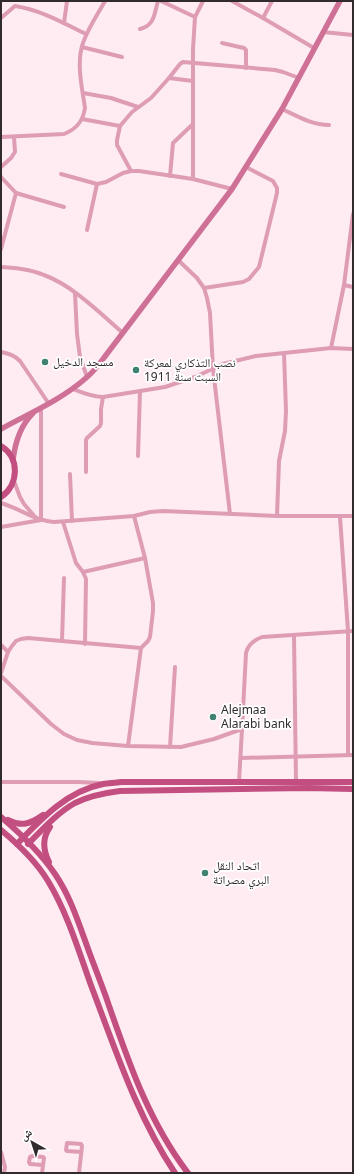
<svg xmlns="http://www.w3.org/2000/svg" width="354" height="1174" font-family="'Noto Sans','Noto Naskh Arabic',sans-serif">
	<rect width="100%" height="100%" fill="#ffecf2"/>
	<g fill="none" stroke-linecap="round" stroke-linejoin="round">
		<g stroke="#de9db4" stroke-width="4">
			<polyline points="161,1 195,17 193,49 193,179"/>
			<polyline points="232,1 263,18 314,48"/>
			<polyline points="195,17 203,1"/>
			<path d="M 1,18 L 15,6 C 41,10 63,23 86,34"/>
			<polyline points="263,18 272,1"/>
			<polyline points="64,23 67,1"/>
			<path d="M 140,29 C 155,25 154,14 158,1"/>
			<polyline points="323,32 353,35"/>
			<polyline points="222,43 244,48 246,50 246,68"/>
			<polyline points="82,47 122,57"/>
			<polyline points="169,78 193,81"/>
			<polyline points="83,93 111,98 138,107"/>
			<path d="M 282,109 C 297,116 312,125 329,125"/>
			<polyline points="82,119 120,126 132,112 151,98 169,78 180,64 183,62 275,70 283,72 299,78"/>
			<polyline points="120,126 117,140 117,145 131,171"/>
			<path d="M 1,137 L 64,134 C 77,129 83,121 85,108 C 82,87 76,63 83,43 C 88,28 98,14 105,1"/>
			<polyline points="1,167 11,158 15,152 14,137"/>
			<polyline points="61,174 97,184 106,182 123,173 131,171 139,171 193,179 232,189"/>
			<polyline points="170,176 173,143 193,124"/>
			<polyline points="1,177 16,193 1,249"/>
			<polyline points="16,193 64,207"/>
			<polyline points="87,230 97,184"/>
			<polyline points="178,260 197,278 204,288 207,298 210,313 213,369 230,514"/>
			<path d="M 1,267 C 15,268 30,269 44,275 C 72,285 100,313 123,333"/>
			<polyline points="344,285 353,287"/>
			<polyline points="204,288 243,282 249,279 259,267 277,193 277,188 273,181 246,167"/>
			<polyline points="75,293 77,334 80,357 87,377"/>
			<polyline points="331,348 344,285 353,214"/>
			<path d="M 1,352 C 9,354 14,355 20,361 L 49,404"/>
			<path d="M 73,389 C 83,393 92,397 103,397 L 165,387 L 195,377 L 223,364 L 256,356 L 331,348 L 353,349"/>
			<polyline points="138,456 140,391"/>
			<polyline points="86,472 86,440 87,438 100,426 101,423 101,409 103,397"/>
			<polyline points="70,474 72,521"/>
			<polyline points="14,481 20,497 24,504 36,518"/>
			<path d="M 1,503 C 21,509 33,520 54,522 L 134,516 L 150,512 L 163,511 L 277,516 L 353,516"/>
			<polyline points="277,516 279,461 285,431 286,411 284,353"/>
			<polyline points="340,517 348,631 348,755"/>
			<polyline points="63,522 76,563 83,572 86,579 85,644"/>
			<polyline points="1,527 41,520 41,408"/>
			<polyline points="83,572 145,558"/>
			<polyline points="294,635 296,782"/>
			<polyline points="62,641 64,578"/>
			<polyline points="1,645 8,652"/>
			<polyline points="1,673 8,652 12,646 16,641 21,639 28,638 62,641 141,648 148,641 150,637 153,611 153,603 145,558 134,516"/>
			<path d="M 1,676 L 51,724 L 64,734 L 77,740 L 92,743 L 128,746 L 181,747 L 214,739 L 242,729 L 246,653 C 248,645 254,640 262,637 L 353,631"/>
			<polyline points="128,746 141,648"/>
			<polyline points="170,747 175,667"/>
			<polyline points="241,758 353,755"/>
			<polyline points="1,782 78,782 99,783"/>
			<polyline points="239,782 242,729"/>
			<polyline points="1,1152 5,1167 4,1173"/>
			<polyline points="42,1173 44,1158 43,1157 32,1156 30,1157 29,1162 30,1164 43,1165"/>
			<polyline points="79,1173 82,1146 81,1144 67,1143 66,1150 67,1151 81,1152"/>
		</g>
		<g stroke="#cf7196" stroke-width="5.5">
			<path d="M 1,429 C 30,413 61,400 86,378 C 92,373 98,366 103,359 L 232,189 L 282,109 L 340,1"/>
			<path d="M 13,460 C 15,443 20,426 33,413"/>
		</g>
		<g stroke="#c34f81" stroke-width="6">
			<path d="M 1,446 C 20,457 19,485 1,497"/>
			<path d="M 1,817 C 21,834 40,852 55,874 C 70,896 78,921 87,946 C 93,963 100,980 106,997 C 127,1058 148,1121 188,1173"/>
			<path d="M 8,820 C 22,827 30,824 43,815"/>
			<path d="M 1,830 C 19,845 36,861 48,881 C 68,914 79,952 92,988 C 116,1051 137,1116 175,1173"/>
			<path d="M 17,844 C 41,819 67,791 103,784 C 109,783 115,783 121,782 L 353,782"/>
			<path d="M 28,844 C 42,830 57,813 75,803 C 89,796 104,793 120,791 L 308,788 L 353,789"/>
			<path d="M 49,862 C 43,850 42,838 50,827"/>
		</g>
	</g>
	<g fill="#408172" stroke="#fff" stroke-width="1.5">
		<circle cx="45" cy="362" r="4"/>
		<circle cx="136" cy="370" r="4"/>
		<circle cx="213" cy="717" r="4"/>
		<circle cx="205" cy="873" r="4"/>
	</g>
	<g text-anchor="middle" stroke-width="3.5" stroke-linejoin="round" paint-order="stroke">
		<g font-size="12" fill="#322b2d" stroke="#fff" text-anchor="start">
			<text x="53" y="366">مسجد الدخيل</text>
			<text x="144" y="367">نصب التذكاري لمعركة<tspan x="144" dy="14">السبت سنة 1911</tspan></text>
			<text x="221" y="714">Alejmaa<tspan x="221" dy="14">Alarabi bank</tspan></text>
			<text x="213" y="870">اتحاد النقل<tspan x="213" dy="14">البري مصراتة</tspan></text>
		</g>
	</g>
	<rect width="354" height="1174" fill="none" stroke="#322b2d" stroke-width="4"/>
	<g transform="translate(32 1142) rotate(321)" stroke="#ffffff" stroke-width="3" paint-order="stroke">
	<path d="M0-3L7 15L0 10L-7 15Z" fill="#322b2d"/>
	<text y="-6" font-size="11" font-weight="bold" text-anchor="middle" fill="#322b2d">ش</text>
	</g>
</svg>
